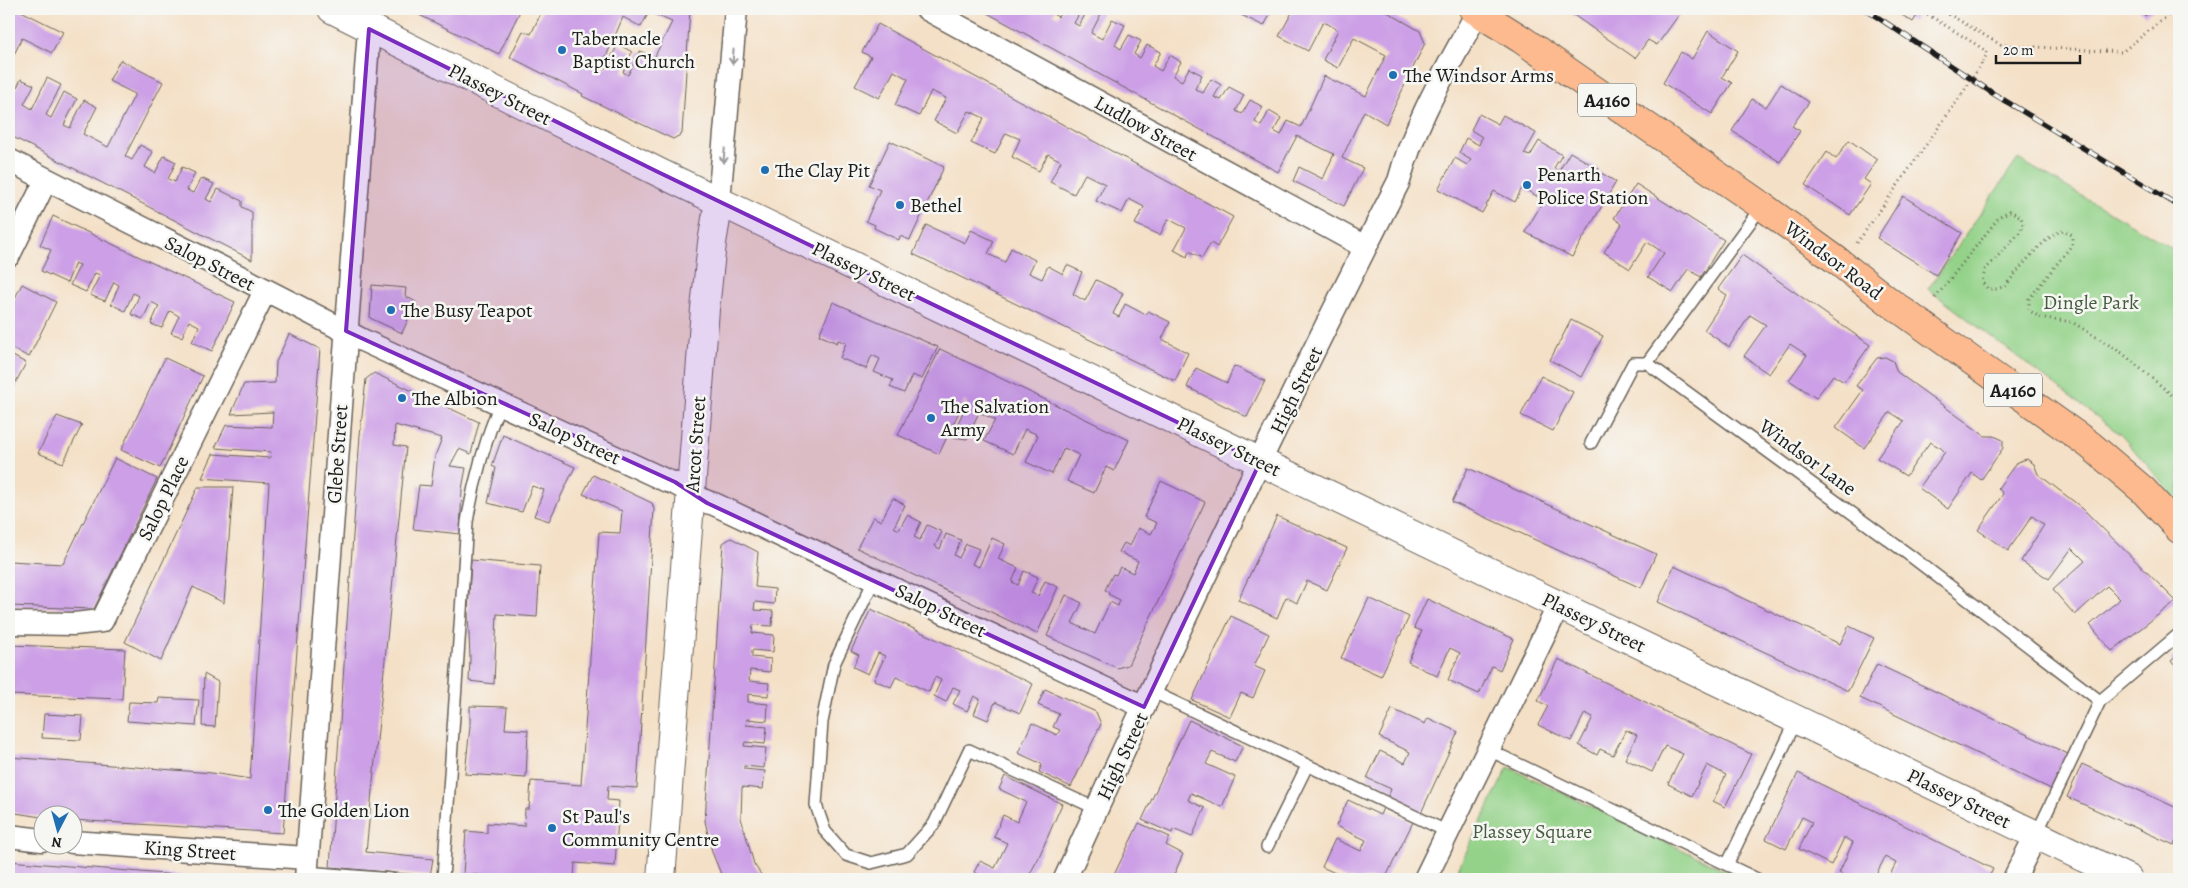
<svg xmlns="http://www.w3.org/2000/svg" width="2188" height="888" font-family="Alegreya,serif">
	<rect width="100%" height="100%" fill="#f6f6f2"/>
	<filter id="ink" filterUnits="userSpaceOnUse"><feTurbulence type="fractalNoise" baseFrequency=".02" numOctaves="2"/><feDisplacementMap in="SourceGraphic" scale="10" xChannelSelector="R" yChannelSelector="G"/><feConvolveMatrix kernelMatrix="1 2 1 2 8 2 1 2 1" color-interpolation-filters="sRGB"/></filter>
	<filter id="wash" filterUnits="userSpaceOnUse"><feTurbulence type="fractalNoise" baseFrequency=".0096" numOctaves="4" result="noise"/><feDisplacementMap in="SourceGraphic" scale="20" xChannelSelector="R" yChannelSelector="G"/><feGaussianBlur stdDeviation="1.12" result="paint"/><feColorMatrix in="noise" values="0 0 0 0 0 0 0 0 0 0 0 0 0 0 0 0 0 1.4 0 .05"/><feComposite in="paint" operator="in"/></filter>
	<g filter="url(#wash)">
		<rect width="100%" height="100%" fill="#f4e0c6"/>
		<g fill="#93d288" stroke="#587752">
			<polygon points="2018,159 2179,252 2179,502 2121,435 1928,289"/>
			<polygon points="1508,767 1744,879 1453,879"/>
		</g>
		<g id="blocks">
			<g fill="#cc9fe6" fill-rule="evenodd">
				<polygon points="12,9 17,9 63,32 52,53 22,38 9,65 9,16"/>
				<polygon points="407,9 521,9 499,54"/>
				<path d="M 543,9 L 690,9 L 682,134 L 673,139 L 582,96 L 583,94 L 510,57 L 523,31 L 531,34 ZM 649,12 L 672,22 L 654,58 L 640,51 L 628,75 L 623,72 L 632,52 L 618,44 L 606,68 L 602,66 L 623,17 L 641,27 Z"/>
				<polygon points="980,9 1056,9 1053,14 1058,17 1063,9 1073,9 1080,12 1074,23 1079,26 1088,9 1095,9 1102,12 1091,33 1102,39 1112,19 1125,25 1115,45 1121,49 1129,35 1141,41 1134,54 1140,58 1147,45 1161,52 1153,66 1161,71 1170,55 1181,62 1173,76 1182,81 1189,68 1202,75 1195,89 1203,93 1211,79 1221,85 1214,97 1221,100 1229,87 1244,95 1236,111 1242,114 1250,100 1263,107 1255,122 1261,126 1269,111 1281,118 1274,131 1281,135 1288,121 1301,127 1324,76 1366,96 1386,55 1354,38 1338,68 1323,60 1338,30 1328,24 1323,22 1308,51 1279,36 1294,9 1382,9 1420,31 1425,43 1386,124 1364,111 1342,158 1363,168 1344,206 1293,181 1299,167 1323,179 1334,154 1297,136 1278,172"/>
				<polygon points="1237,9 1273,9 1264,26 1235,12"/>
				<polygon points="1565,9 1676,9 1681,12 1657,45 1648,40 1635,58"/>
				<polygon points="1892,9 1910,9 1918,14 1913,22"/>
				<polygon points="1982,9 1995,9 1986,15"/>
				<polygon points="2139,9 2154,9 2145,16"/>
				<polygon points="878,24 1233,217 1217,247 1211,243 1202,258 1189,251 1187,257 1174,250 1186,228 1168,219 1160,235 1135,224 1144,207 1129,199 1122,213 1096,201 1105,184 1085,174 1074,194 1050,182 1061,161 1048,154 1039,171 1012,157 1020,139 1006,133 995,154 971,143 984,118 969,111 957,133 934,121 946,98 931,91 919,116 895,105 908,79 894,71 879,98 855,86 871,57 862,52"/>
				<polygon points="1708,31 1738,51 1722,77 1732,83 1712,114 1663,83 1681,52 1692,59"/>
				<polygon points="120,60 163,82 125,156 132,160 140,145 153,152 145,167 155,173 164,156 176,162 168,179 175,182 182,167 195,173 187,190 193,193 201,178 214,184 206,199 211,202 218,189 242,201 242,207 252,212 252,260 9,135 9,96 12,98 21,79 34,85 24,104 32,109 47,78 61,85 46,115 51,118 64,92 77,99 64,125 70,128 84,100 97,107 83,134 108,147 135,94 109,81"/>
				<polygon points="1781,84 1809,102 1792,126 1800,131 1780,162 1732,131 1752,99 1766,107"/>
				<polygon points="1479,114 1498,124 1503,115 1536,133 1524,154 1530,156 1539,141 1562,155 1554,168 1559,171 1570,152 1599,169 1598,171 1616,182 1572,257 1525,232 1544,200 1522,188 1515,202 1494,191 1482,213 1438,189 1455,158 1467,165 1471,160 1459,153 1466,138 1479,145 1482,137 1471,130"/>
				<polygon points="1849,140 1877,160 1864,179 1871,184 1850,215 1805,185 1827,152 1836,159"/>
				<polygon points="890,141 944,167 910,240 900,236 899,240 874,228 875,225 866,221 880,190 869,185"/>
				<polygon points="1636,184 1724,240 1701,277 1688,269 1673,292 1648,277 1664,253 1647,242 1630,269 1604,252 1622,224 1614,218"/>
				<polygon points="1903,196 1962,233 1936,275 1877,238"/>
				<polygon points="53,216 235,302 212,351 192,342 199,326 189,321 182,337 171,333 179,316 170,311 162,328 151,324 159,306 151,302 143,319 131,314 139,296 133,293 125,311 111,304 119,285 114,282 105,301 90,295 100,275 95,273 86,292 70,285 80,265 75,263 67,283 41,271 51,250 40,245"/>
				<polygon points="926,225 965,243 971,230 994,241 988,254 1005,262 1011,248 1035,260 1029,273 1042,279 1048,266 1063,274 1067,265 1082,272 1073,294 1085,301 1096,280 1123,293 1113,314 1119,317 1125,304 1146,315 1148,311 1170,322 1162,339 1188,353 1175,381 913,254"/>
				<polygon points="1742,255 1870,345 1844,382 1833,375 1816,398 1789,380 1807,355 1790,344 1769,374 1757,366 1744,356 1766,325 1750,315 1729,347 1704,330 1727,295 1718,289"/>
				<polygon points="22,284 56,302 29,357 9,347 9,310"/>
				<polygon points="372,285 406,288 405,296 416,302 402,333 370,318"/>
				<polygon points="833,302 938,347 922,379 912,375 904,393 890,387 893,380 874,372 880,359 872,355 866,369 840,358 846,343 838,340 837,343 819,335"/>
				<polygon points="1571,320 1603,336 1581,377 1550,360"/>
				<polygon points="289,334 320,349 283,833 72,820 72,816 42,816 41,817 9,812 9,757 212,773 250,779 269,483 202,478 213,454 270,458 271,452 215,448 226,425 272,427 273,412 231,414 244,384 275,383 276,362"/>
				<polygon points="940,349 1129,440 1114,471 1106,467 1094,493 1067,481 1079,455 1064,448 1052,474 1026,462 1038,435 1025,429 1013,454 984,441 995,420 979,412 967,439 952,437 967,403 964,401 939,454 898,435"/>
				<polygon points="9,354 26,363 9,395"/>
				<polygon points="1885,357 1893,361 1897,372 1985,436 1994,436 2003,440 2003,448 1981,480 1972,473 1948,509 1919,488 1945,452 1941,448 1930,442 1906,476 1877,458 1904,421 1890,412 1864,448 1836,428 1863,390 1856,386 1877,358"/>
				<polygon points="165,358 203,376 160,468 121,450"/>
				<polygon points="1234,366 1265,381 1247,417 1187,387 1196,368 1227,383"/>
				<polygon points="374,373 479,422 471,454 459,449 450,466 466,468 462,489 460,534 413,529 419,485 431,486 435,456 442,438 395,425 394,445 406,447 366,852 433,859 430,876 330,867 360,435 366,379"/>
				<polygon points="1541,376 1573,392 1553,431 1521,415"/>
				<polygon points="57,416 82,425 63,463 38,453"/>
				<polygon points="503,435 575,467 549,521 534,516 544,490 532,486 522,512 488,503 496,468 492,466"/>
				<polygon points="115,458 157,479 94,609 9,606 9,561 63,564"/>
				<polygon points="2027,459 2034,464 2038,474 2081,507 2176,601 2112,651 2090,625 2120,599 2107,586 2075,615 2053,590 2085,561 2072,548 2049,579 2021,561 2044,525 2032,516 2008,551 1978,530 2003,494 1998,488 2017,462"/>
				<polygon points="1468,468 1656,554 1641,588 1452,502"/>
				<polygon points="593,475 652,503 654,509 637,788 608,786 607,800 619,801 615,866 575,863 574,879 535,879 463,874 466,831 487,833 487,823 524,826 525,809 529,809 531,781 581,785 599,532 620,533 622,511 583,494"/>
				<polygon points="1161,481 1205,502 1128,665 1117,668 1047,636 1066,595 1082,603 1072,623 1095,634 1110,602 1118,606 1120,600 1108,594 1109,592 1105,590 1113,574 1116,575 1120,567 1133,573 1138,561 1119,552 1124,543 1130,546 1138,528 1151,534 1157,523 1144,517"/>
				<polygon points="198,487 233,487 224,603 193,587 161,661 125,642"/>
				<polygon points="893,498 905,505 894,527 899,530 907,515 921,522 914,537 920,540 927,525 942,532 935,546 940,549 946,534 961,540 954,555 959,558 966,544 979,549 972,564 979,567 992,538 1005,544 998,559 1018,568 1012,582 1018,585 1024,571 1038,577 1031,593 1038,596 1045,581 1058,587 1037,634 857,548 873,517 881,521"/>
				<polygon points="1277,516 1347,548 1327,590 1307,581 1297,603 1286,597 1277,618 1238,600"/>
				<polygon points="731,538 758,552 755,587 775,589 774,604 755,602 754,610 773,611 772,626 753,625 752,633 774,635 773,652 752,650 752,657 771,659 770,672 750,670 749,681 769,683 768,696 748,694 748,702 768,704 767,721 747,719 746,725 767,727 765,744 745,742 744,746 766,748 764,768 744,766 744,769 765,771 763,789 742,787 741,818 754,864 764,879 723,879 712,852 705,821 723,543"/>
				<polygon points="471,560 540,566 537,617 497,614 494,684 469,681 470,658 468,612"/>
				<polygon points="1674,566 1840,644 1849,626 1874,638 1848,691 1658,602"/>
				<polygon points="1369,598 1409,617 1381,676 1341,658"/>
				<polygon points="1427,599 1514,639 1500,670 1492,666 1479,694 1448,680 1460,653 1450,648 1437,676 1408,662 1422,631 1414,628"/>
				<polygon points="871,609 1033,684 1020,713 995,702 988,720 974,714 980,699 974,696 967,711 953,704 960,690 953,687 946,702 934,696 941,680 935,677 929,692 896,677 891,687 874,680 885,656 878,653 868,674 853,667 859,655 851,651"/>
				<polygon points="1231,616 1269,634 1254,666 1265,671 1253,698 1241,693 1230,717 1192,700"/>
				<polygon points="9,645 125,649 122,699 9,695"/>
				<polygon points="2179,654 2179,671 2171,661"/>
				<polygon points="1558,659 1751,754 1725,807 1713,801 1726,775 1707,765 1692,796 1668,784 1683,754 1665,746 1652,772 1625,759 1637,735 1626,730 1613,755 1600,749 1597,755 1579,745 1593,717 1585,713 1571,741 1538,725 1548,706 1538,701"/>
				<polygon points="1877,664 2068,754 2051,789 1860,698"/>
				<polygon points="204,674 218,682 215,727 202,726"/>
				<polygon points="1045,689 1096,712 1101,724 1071,787 1039,772 1042,764 1018,753 1032,723 1057,735 1060,730 1053,727 1059,714 1038,705"/>
				<polygon points="159,698 199,700 196,726 127,721 129,702 158,703"/>
				<polygon points="470,706 507,707 505,729 528,730 526,778 465,774 470,726"/>
				<polygon points="1392,709 1425,724 1428,718 1458,732 1421,813 1388,797 1391,789 1367,778 1380,751 1405,763 1410,752 1379,737"/>
				<polygon points="44,714 83,716 81,740 42,738"/>
				<polygon points="1189,720 1243,746 1235,762 1212,752 1206,764 1235,777 1222,807 1191,793 1188,800 1205,808 1192,837 1173,829 1172,833 1142,820"/>
				<polygon points="2082,764 2179,809 2179,835 2174,845 2067,797"/>
				<polygon points="1798,773 1993,869 1988,879 1930,879 1925,875 1923,879 1888,879 1896,863 1885,857 1874,879 1852,879 1839,873 1853,842 1844,838 1831,865 1799,849 1812,822 1802,817 1786,849 1766,839"/>
				<polygon points="1005,776 1062,804 1038,859 1027,879 973,879 978,874 974,872 980,861 995,868 1007,843 994,837 1003,815 1017,822 1026,802 999,789"/>
				<polygon points="1348,800 1380,815 1383,808 1413,822 1385,879 1348,879 1322,867 1335,839 1361,851 1366,840 1336,826"/>
				<polygon points="1139,823 1170,837 1166,845 1183,854 1172,879 1160,879 1150,875 1148,879 1112,879"/>
				<polygon points="9,861 212,878 212,879 9,879"/>
			</g>
		</g>
	</g>
	<g filter="url(#ink)">
		<use href="#blocks" fill-opacity="0" stroke="#686158" stroke-width="1"/>
		<g fill="none" stroke-linecap="round" stroke-linejoin="round">
			<defs>
				<g id="service">
					<polyline points="1762,206 1647,363 1912,557 2100,701"/>
					<polyline points="1591,443 1633,363 1647,363"/>
					<polyline points="875,578 834,664 822,722 816,805 825,831 846,855 871,863 907,854 934,824 969,750 1097,809"/>
					<polyline points="1151,691 1448,832"/>
					<polyline points="1489,750 1757,879"/>
					<polyline points="2036,835 2100,701 2179,634"/>
					<polyline points="1267,847 1307,766"/>
					<polyline points="1727,865 1797,719"/>
					<polyline points="306,872 391,879"/>
					<path d="M 443,879 L 467,522 C 474,480 484,444 500,403"/>
				</g>
				<g id="minor">
					<polyline points="927,9 1365,247"/>
					<path d="M 9,160 C 126,221 246,278 362,340 L 667,481 C 684,484 696,501 714,504 L 1144,707"/>
					<polyline points="719,201 736,9"/>
					<polyline points="9,255 46,180"/>
					<polyline points="9,623 74,624 102,621 265,291"/>
					<polyline points="9,836 42,840"/>
					<polyline points="72,842 307,858"/>
					<polyline points="306,879 369,29"/>
					<path d="M 1065,879 C 1171,644 1282,410 1399,181 C 1415,120 1449,66 1478,11"/>
					<polyline points="1425,879 1559,605"/>
					<polyline points="2014,879 2036,835"/>
				</g>
				<g id="tertiary">
					<polyline points="332,9 658,172 2128,879"/>
					<polyline points="661,879 705,309 712,243 719,201"/>
				</g>
				<polyline id="primary" points="1473,9 1521,39 1762,206 1839,262 1891,303 2090,445 2143,490 2179,529"/>
			</defs>
			<use href="#service" stroke="#686158" stroke-width="14"/>
			<use href="#minor" stroke="#686158" stroke-width="25"/>
			<use href="#tertiary" stroke="#686158" stroke-width="30"/>
			<use href="#primary" stroke="#686158" stroke-width="30"/>
			<g stroke="#686158" stroke-width="3" stroke-dasharray="1 4" stroke-linecap="butt">
				<polyline points="1919,9 1985,50 1987,54 1982,63"/>
				<polyline points="1940,9 2001,45 2122,52 2176,9"/>
				<polyline points="1857,243 1962,94"/>
				<path d="M 1935,298 L 2000,216 L 2010,211 L 2021,217 L 2023,225 L 2020,232 L 1985,270 L 1982,282 L 1988,289 L 1997,289 L 2005,286 C 2020,269 2043,236 2064,230 L 2072,235 L 2072,245 L 2029,299 L 2029,310 L 2039,317 L 2072,322 L 2122,353 L 2179,401"/>
			</g>
			<use href="#service" stroke="#fff" stroke-width="11"/>
			<use href="#minor" stroke="#fff" stroke-width="22"/>
			<use href="#tertiary" stroke="#fff" stroke-width="28"/>
			<use href="#primary" stroke="#fcba8e" stroke-width="28"/>
			<defs>
				<polyline id="rail" points="1865,9 1994,94 2179,206"/>
			</defs>
			<use href="#rail" stroke="#1c1c1c" stroke-width="5.5"/>
			<use href="#rail" stroke="#f6f6f2" stroke-width="4" stroke-dasharray="11" stroke-linecap="butt"/>
			<polyline stroke="#686158" stroke-width="3" stroke-dasharray="1 4" stroke-linecap="butt" points="1962,94 1982,63"/>
		</g>
		<defs><path id="oneway-shaft" d="M-6 0H5M1.5-3L5.5 0L1.5 3" fill="none" stroke-width="1.6" stroke-linecap="round" stroke-linejoin="round" transform="scale(1.25)"/></defs>
		<g stroke="#999">
			<use href="#oneway-shaft" transform="translate(733 57) rotate(94)"/>
			<use href="#oneway-shaft" transform="translate(724 156) rotate(96)"/>
		</g>
	</g>
	<path fill="#7b2cbf" fill-opacity="0.2" stroke="#7b2cbf" stroke-width="4" stroke-linejoin="round" d="M 369,29 L 658,172 L 1260,462 L 1144,707 L 707,503 L 675,482 L 346,331 Z"/>
	<g fill="#1f6fb2" stroke="#f6f6f2" stroke-width="2">
		<circle cx="562" cy="50" r="5"/>
		<circle cx="1393" cy="75" r="5"/>
		<circle cx="765" cy="170" r="5"/>
		<circle cx="1527" cy="185" r="5"/>
		<circle cx="900" cy="205" r="5"/>
		<circle cx="391" cy="310" r="5"/>
		<circle cx="402" cy="398" r="5"/>
		<circle cx="931" cy="418" r="5"/>
		<circle cx="268" cy="810" r="5"/>
		<circle cx="552" cy="828" r="5"/>
	</g>
	<g text-anchor="middle" stroke-width="5" stroke-linejoin="round" paint-order="stroke">
		<g fill="#f6f6f2" stroke="#5d5d5c" stroke-width="1">
			<rect x="1578" y="83.5" width="58" height="33" rx="4"/>
			<rect x="1984" y="373.5" width="58" height="33" rx="4"/>
		</g>
		<g font-size="19" font-weight="bold" fill="#1c1c1c">
			<text x="1607" y="107">A4160</text>
			<text x="2013" y="397">A4160</text>
		</g>
		<g font-size="20" fill="#1c1c1c" stroke="#f6f6f2" text-anchor="start">
			<text x="572" y="45">Tabernacle<tspan x="572" dy="23">Baptist Church</tspan></text>
			<text x="1403" y="82">The Windsor Arms</text>
			<text x="775" y="177">The Clay Pit</text>
			<text x="1537" y="181">Penarth<tspan x="1537" dy="23">Police Station</tspan></text>
			<text x="910" y="212">Bethel</text>
			<text x="401" y="317">The Busy Teapot</text>
			<text x="412" y="405">The Albion</text>
			<text x="941" y="413">The Salvation<tspan x="941" dy="23">Army</tspan></text>
			<text x="278" y="817">The Golden Lion</text>
			<text x="562" y="823">St Paul's<tspan x="562" dy="23">Community Centre</tspan></text>
		</g>
		<g font-size="20" fill="#1c1c1c" stroke="#f6f6f2">
			<text transform="translate(500 94) rotate(27)" y="7">Plassey Street</text>
			<text transform="translate(1146 128) rotate(29)" y="7">Ludlow Street</text>
			<text transform="translate(1834 260) rotate(37)" y="7">Windsor Road</text>
			<text transform="translate(210 263) rotate(27)" y="7">Salop Street</text>
			<text transform="translate(864 271) rotate(26)" y="7">Plassey Street</text>
			<text transform="translate(1296 390) rotate(-64)" y="7">High Street</text>
			<text transform="translate(575 438) rotate(25)" y="7">Salop Street</text>
			<text transform="translate(695 444) rotate(-86)" y="7">Arcot Street</text>
			<text transform="translate(1229 446) rotate(26)" y="7">Plassey Street</text>
			<text transform="translate(337 454) rotate(-86)" y="7">Glebe Street</text>
			<text transform="translate(1808 457) rotate(36)" y="7">Windsor Lane</text>
			<text transform="translate(163 498) rotate(-64)" y="7">Salop Place</text>
			<text transform="translate(941 610) rotate(26)" y="7">Salop Street</text>
			<text transform="translate(1594 622) rotate(26)" y="7">Plassey Street</text>
			<text transform="translate(1122 756) rotate(-65)" y="7">High Street</text>
			<text transform="translate(1959 798) rotate(26)" y="7">Plassey Street</text>
			<text transform="translate(190 850) rotate(4)" y="7">King Street</text>
		</g>
		<g font-size="20" fill="#465c42" stroke="#f6f6f2">
			<text x="2091" y="309">Dingle Park</text>
			<text x="1532" y="838">Plassey Square</text>
		</g>
	</g>
	<rect width="2188" height="888" fill="none" stroke="#f6f6f2" stroke-width="30"/>
	<g transform="translate(58 830) rotate(186)"><circle r="24" fill="#f6f6f2" stroke="#9f9f9c"/>
	<path d="M0-4L9 19L0 12L-9 19Z" fill="#1f6fb2"/>
	<text y="-8" font-size="14" font-weight="bold" text-anchor="middle" fill="#1c1c1c">N</text>
	</g>
	<path d="M1996 55v8h84v-8" fill="none" stroke="#1c1c1c" stroke-width="2.5"/>
	<text x="2003" y="55" font-size="15" fill="#1c1c1c" stroke="#f6f6f2" stroke-width="4" paint-order="stroke">20 m</text>
</svg>
